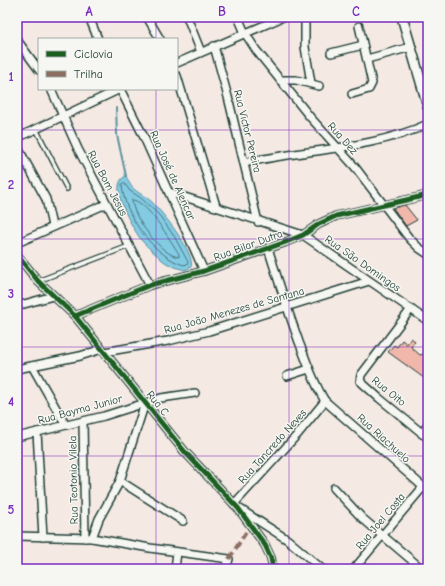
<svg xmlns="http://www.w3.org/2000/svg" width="445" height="586" font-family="'Comic Neue',sans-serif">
	<rect width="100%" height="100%" fill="#f5e9e4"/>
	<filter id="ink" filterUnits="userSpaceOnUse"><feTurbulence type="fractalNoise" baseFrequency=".025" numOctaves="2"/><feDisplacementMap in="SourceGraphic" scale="8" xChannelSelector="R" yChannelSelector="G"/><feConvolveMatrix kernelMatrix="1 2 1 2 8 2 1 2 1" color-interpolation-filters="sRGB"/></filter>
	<g filter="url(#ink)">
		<path fill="#83cae3" stroke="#5b929d" d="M 126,176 C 128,180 130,186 134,189 C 139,194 146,196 152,202 C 162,212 196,253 191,267 L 185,270 C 177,268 168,265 162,260 C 156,254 147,247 142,241 C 133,229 106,184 126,176 Z"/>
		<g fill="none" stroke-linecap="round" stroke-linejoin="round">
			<g stroke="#47757a" stroke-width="1">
				<path d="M 124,183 L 130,191 L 141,198 L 159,215 L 174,236 L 188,262 L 187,264 L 184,265 C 155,257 123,215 122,184 Z"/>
				<path d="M 132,200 C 146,199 172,243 179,254 L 179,257 C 162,256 132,217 132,200 Z"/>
			</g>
			<polyline stroke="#5b929d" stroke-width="2" points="116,108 117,135 126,176"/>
		</g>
		<g fill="#f1b7ab" stroke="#1f3d34">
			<polygon points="405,205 417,220 406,226 393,208"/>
			<polygon points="411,338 415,341 411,347 420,355 428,353 428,381 388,352 394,345 397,347 402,340 407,344"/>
		</g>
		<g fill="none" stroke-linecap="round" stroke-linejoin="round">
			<defs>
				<g id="service">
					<polyline points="36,129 67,189"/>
					<polyline points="38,281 129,246"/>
				</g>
				<g id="minor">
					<polyline points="89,17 98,39"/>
					<polyline points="147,17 160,39"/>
					<polyline points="187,17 201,52"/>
					<polyline points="238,17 245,33 256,50 310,117 355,167 409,238 419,248 428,254"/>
					<polyline points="305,17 305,47 311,83"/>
					<polyline points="17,40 39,70"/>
					<polyline points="214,46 228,97 258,222"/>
					<polyline points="331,53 363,45"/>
					<polyline points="367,59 411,47"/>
					<polyline points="177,63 283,17"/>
					<polyline points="177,76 216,206"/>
					<polyline points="280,80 296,80 319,86"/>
					<polyline points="51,89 78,149 150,285"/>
					<polyline points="120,89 142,133 204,271"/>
					<polyline points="352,94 369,89 372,83 359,26"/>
					<polyline points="17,138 120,89"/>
					<polyline points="17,146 46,199 52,226"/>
					<path d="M 244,163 C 305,149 370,150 428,124"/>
					<polyline points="169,192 303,235 428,321"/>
					<polyline points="17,243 106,204"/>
					<path d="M 268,248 C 278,280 288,311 299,342 C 307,362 313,382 325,401 L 428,491"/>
					<polyline points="17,255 38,281 75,316 185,452 238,508 265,545 271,558 273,569"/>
					<polyline points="17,306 53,296"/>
					<polyline points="411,309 361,375 360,381 379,398 428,438"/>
					<polyline points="75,316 150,285 204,271 286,242 303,235 319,224 336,216 428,195"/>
					<polyline points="104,352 168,341 209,331 369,281"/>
					<polyline points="32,366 65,424"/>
					<polyline points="17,369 80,356 102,349"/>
					<polyline points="287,376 309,369"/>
					<polyline points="83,421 85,538"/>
					<polyline points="37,432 43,537"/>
					<polyline points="422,434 428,424"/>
					<polyline points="17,437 104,416 161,398 195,393"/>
					<polyline points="120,481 183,521"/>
					<polyline points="334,488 362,518 422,569"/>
					<polyline points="234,504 297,435 325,401"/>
					<polyline points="240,509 288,540 322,569"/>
					<polyline points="17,536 92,538 150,548 229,559 226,569"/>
					<polyline points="92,538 99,519 120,481 145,403"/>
					<polyline points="175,569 177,552"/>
					<polyline points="354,569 423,487"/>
				</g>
				<polyline id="tertiary" points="402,17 428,106"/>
			</defs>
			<use href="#service" stroke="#1f3d34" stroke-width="6"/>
			<use href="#minor" stroke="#1f3d34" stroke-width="10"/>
			<use href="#tertiary" stroke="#1f3d34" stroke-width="12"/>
			<use href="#service" stroke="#f6f6f2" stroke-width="3.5"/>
			<use href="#minor" stroke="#f6f6f2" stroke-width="7"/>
			<use href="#tertiary" stroke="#f6f6f2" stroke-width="9"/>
			<polyline stroke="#8d6e63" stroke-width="4" stroke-dasharray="8 4" stroke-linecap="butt" points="229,559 250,526"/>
			<defs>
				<g id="cycleway">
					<polyline points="17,255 38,281 75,316 185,452 238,508 265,545 271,558 273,569"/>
					<polyline points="75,316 150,285 204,271 286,242 303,235 319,224 336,216 428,195"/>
				</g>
			</defs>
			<use href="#cycleway" stroke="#f6f6f2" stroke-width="8"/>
			<use href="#cycleway" stroke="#1b5e20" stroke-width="5"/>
		</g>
	</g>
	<path fill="none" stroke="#7b2cbf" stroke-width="1" stroke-opacity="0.55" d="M 156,17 L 156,39M 289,17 L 289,569M 156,89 L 156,569M 17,130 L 428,130M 17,239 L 428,239M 17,347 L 428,347M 17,456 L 428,456"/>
	<g text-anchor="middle" stroke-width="3" stroke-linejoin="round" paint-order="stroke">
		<g font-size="11" fill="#1f3d34" stroke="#f6f6f2">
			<text transform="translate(248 131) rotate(76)" y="4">Rua Victor Pereira</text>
			<text transform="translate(343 138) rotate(48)" y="4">Rua Dez</text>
			<text transform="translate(173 175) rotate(66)" y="4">Rua José de Alencar</text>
			<text transform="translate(108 183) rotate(62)" y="4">Rua Bom Jesus</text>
			<text transform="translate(248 245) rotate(-20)" y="4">Rua Bilar Dutra</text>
			<text transform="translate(363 263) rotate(35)" y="4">Rua São Domingos</text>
			<text transform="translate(234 310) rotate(-16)" y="4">Rua João Menezes de Santana</text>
			<text transform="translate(389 391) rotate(39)" y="4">Rua Oito</text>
			<text transform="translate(158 403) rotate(51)" y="4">Rua C</text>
			<text transform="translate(80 409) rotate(-15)" y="4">Rua Bayma Junior</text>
			<text transform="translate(384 438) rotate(42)" y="4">Rua Riachuelo</text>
			<text transform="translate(272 446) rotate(-48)" y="4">Rua Tancredo Neves</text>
			<text transform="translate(73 480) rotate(-91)" y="4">Rua Teotonio Vilela</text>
			<text transform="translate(380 521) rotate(-50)" y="4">Rua Joel Costa</text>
		</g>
	</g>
	<rect width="445" height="586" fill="none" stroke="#f6f6f2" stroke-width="44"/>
	<rect x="38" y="38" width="140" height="52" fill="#f6f6f2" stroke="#a0aca6"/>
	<rect x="46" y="51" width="20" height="6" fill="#1b5e20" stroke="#a0aca6"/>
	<text x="74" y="58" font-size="12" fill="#1f3d34">Ciclovia</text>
	<rect x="46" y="71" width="20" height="6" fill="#8d6e63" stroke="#a0aca6"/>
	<text x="74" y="78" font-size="12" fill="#1f3d34">Trilha</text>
	<rect x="22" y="22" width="401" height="542" fill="none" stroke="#7b2cbf" stroke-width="1.5"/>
	<g font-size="13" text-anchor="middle" font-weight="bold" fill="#7b2cbf">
		<text x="89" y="16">A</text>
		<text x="222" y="16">B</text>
		<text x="356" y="16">C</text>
		<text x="11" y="81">1</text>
		<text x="11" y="189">2</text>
		<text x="11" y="298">3</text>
		<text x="11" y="406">4</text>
		<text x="11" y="514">5</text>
	</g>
</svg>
